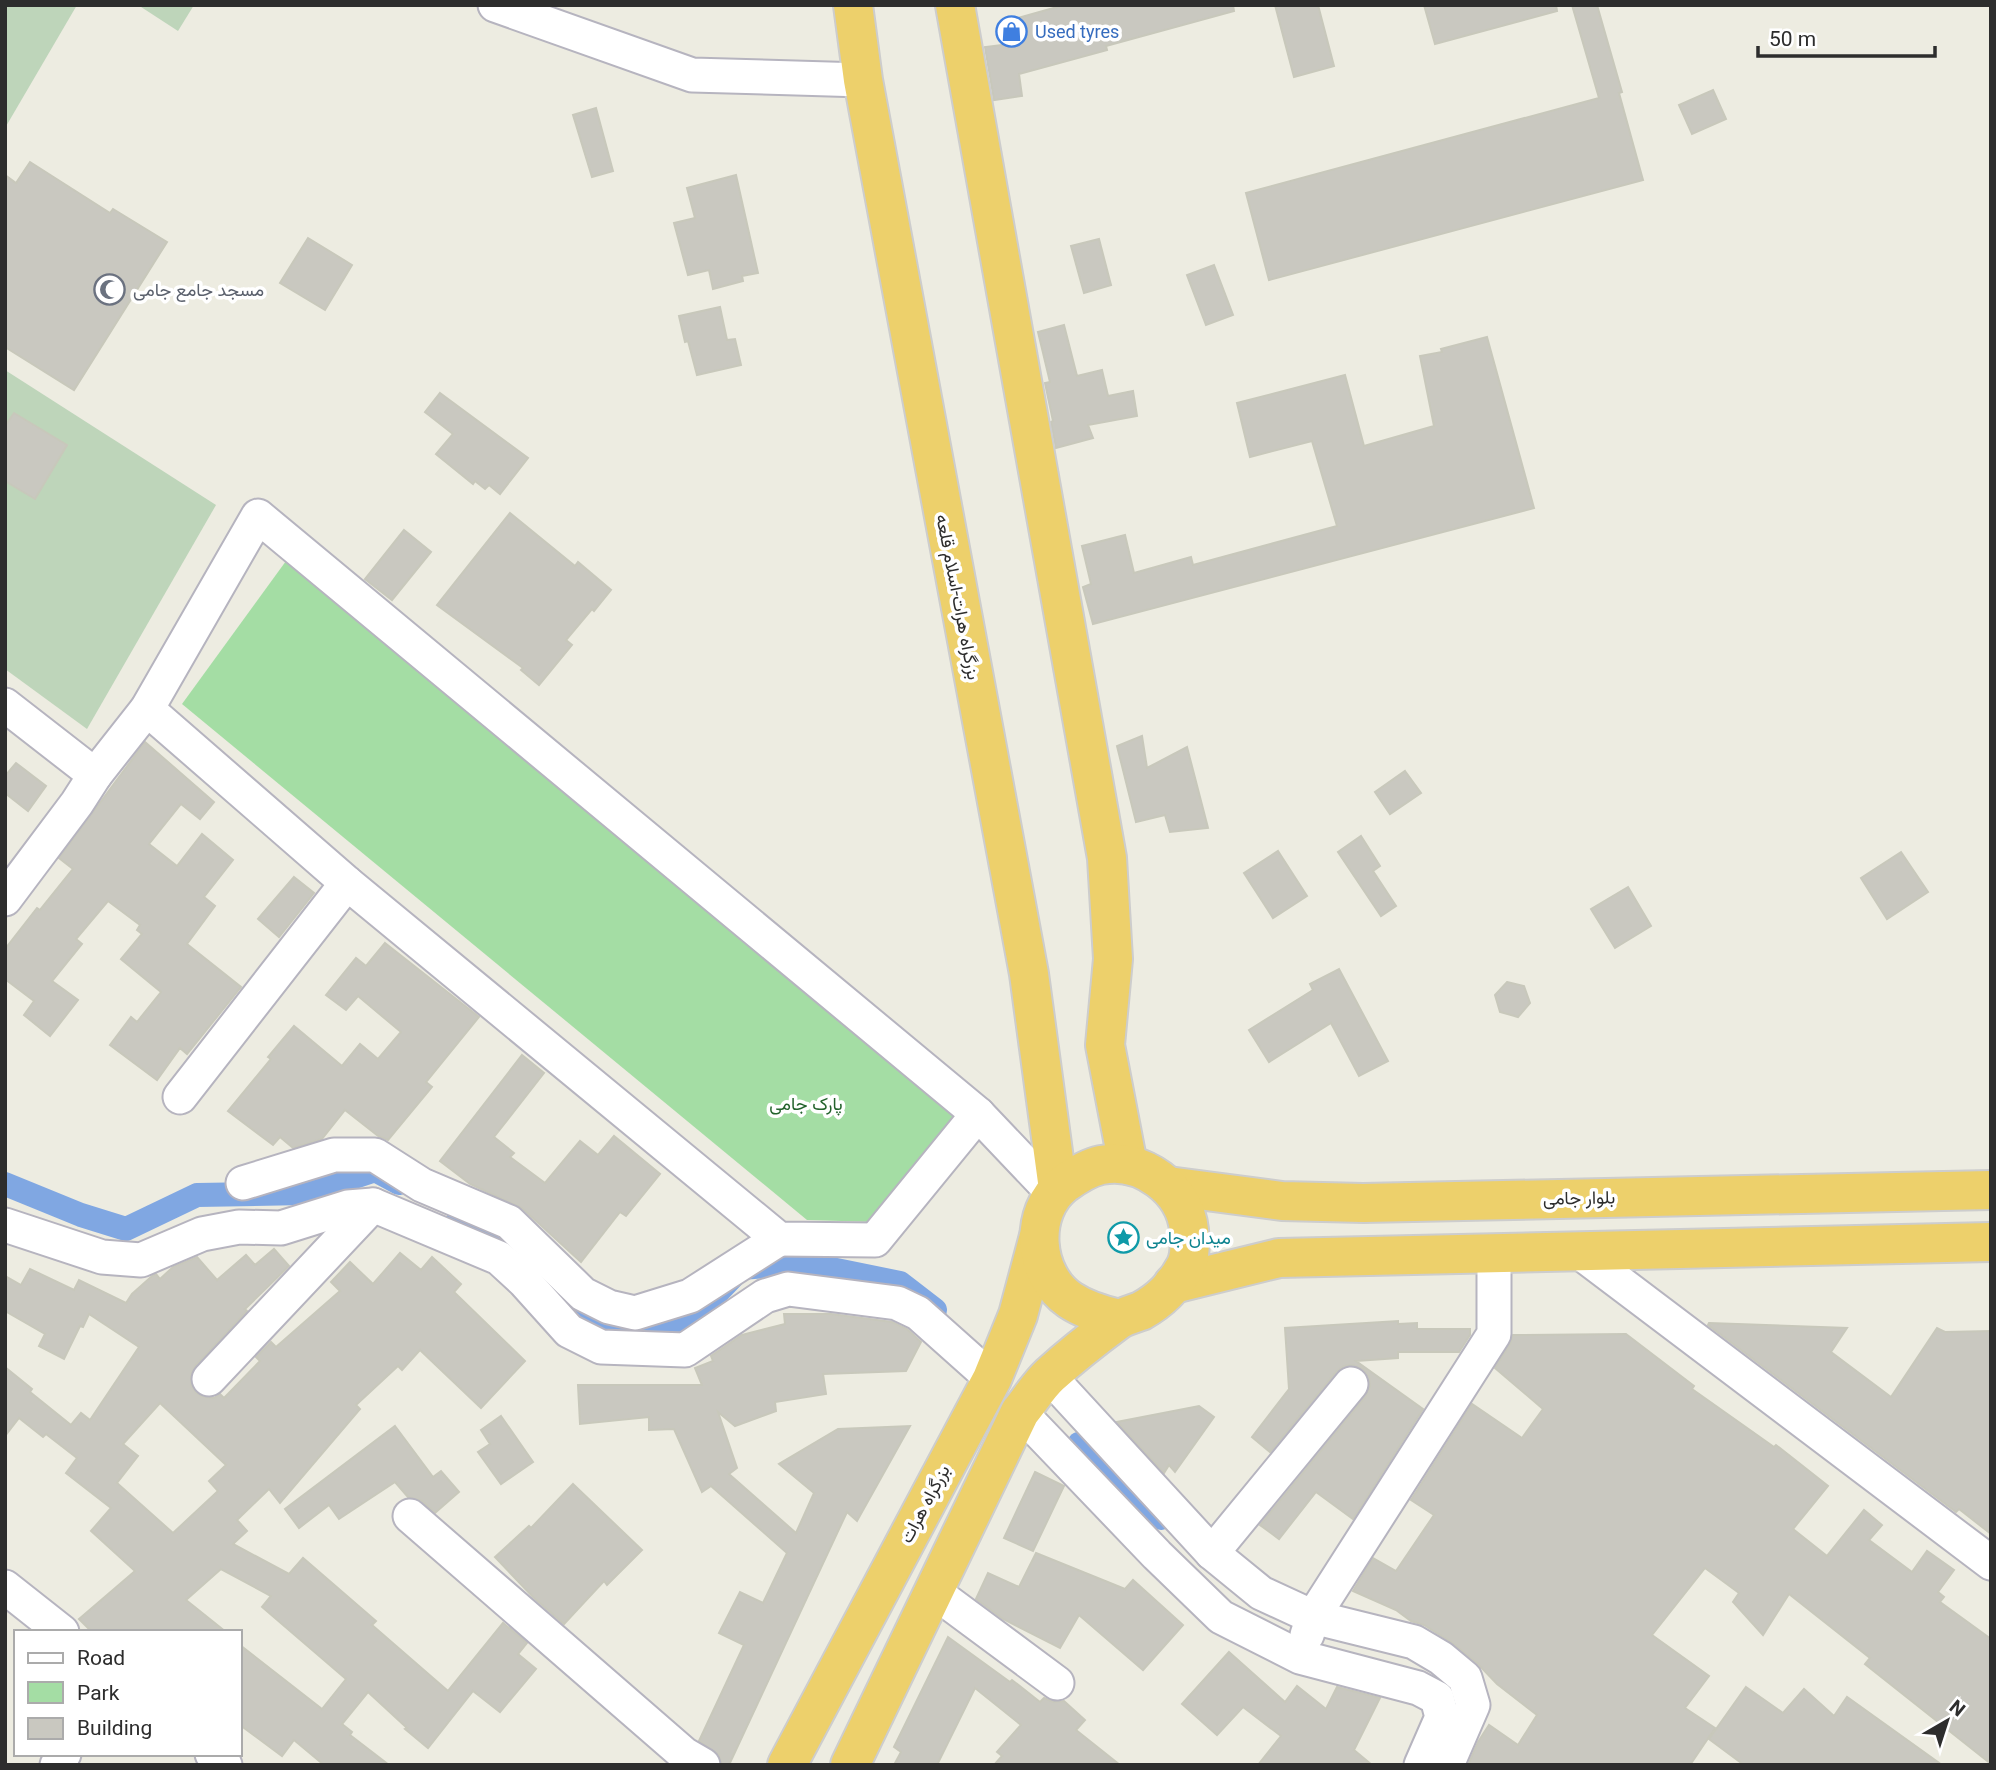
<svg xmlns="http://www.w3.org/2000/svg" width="1996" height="1770" font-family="Roboto,Vazirmatn,sans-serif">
	<rect width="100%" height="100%" fill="#edece1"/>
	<polygon fill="#a4dda4" points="286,561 963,1117 876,1222 807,1220 182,704"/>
	<g fill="#bed5ba">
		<polygon points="5,5 77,5 5,128"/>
		<polygon points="138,5 194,5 178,31"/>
		<polygon points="5,370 216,505 87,729 5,669"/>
	</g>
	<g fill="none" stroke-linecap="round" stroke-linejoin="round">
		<g stroke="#80a7e2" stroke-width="24">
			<polyline points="5,1184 81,1215 126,1229 197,1195 306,1193 375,1170 399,1183"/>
			<polyline points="459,1216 508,1242 567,1305 625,1327 693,1318 741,1268 802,1263 900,1283 935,1310"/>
			<polyline points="1079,1444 1161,1518"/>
		</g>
	</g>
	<g fill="#c9c8c0" stroke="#c8c8bb" stroke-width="2" fill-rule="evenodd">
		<polygon points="1064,5 1233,5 1234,11 1106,46 1107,50 1019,74 1022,96 994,100 985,47 1010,44 1004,22"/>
		<polygon points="1275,5 1318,5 1334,66 1294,77"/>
		<polygon points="1424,5 1556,5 1557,11 1435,44"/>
		<polygon points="1572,5 1597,5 1622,92 1619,93 1643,180 1269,280 1246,193 1599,98"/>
		<polygon points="1713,90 1726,119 1692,134 1679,105"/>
		<polygon points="596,108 613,171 592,177 573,115"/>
		<polygon points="30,162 110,213 113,209 167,242 74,390 5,347 5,175 16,183"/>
		<polygon points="736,175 758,273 742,276 743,281 713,289 709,270 688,275 674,223 695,218 687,188"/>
		<polygon points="308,238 352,265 325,310 280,283"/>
		<polygon points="1099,239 1111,285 1084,293 1071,246"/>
		<polygon points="1214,265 1233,315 1206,325 1187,275"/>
		<polygon points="720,307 727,340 735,339 741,365 697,375 688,341 685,342 679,316"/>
		<polygon points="1064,325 1077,376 1102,370 1108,396 1133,391 1137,416 1088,425 1093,438 1056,448 1051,422 1053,421 1045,383 1050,382 1038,332"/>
		<polygon points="1487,337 1534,508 1093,624 1083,587 1091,584 1082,546 1125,535 1134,573 1191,557 1193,565 1337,526 1312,441 1250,457 1237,403 1345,375 1364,446 1434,426 1420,356 1442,352 1441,349"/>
		<polygon points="440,393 528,458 500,494 489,485 485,489 475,481 473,484 436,454 453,434 425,412"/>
		<polygon points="14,413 67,445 35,499 5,481 5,426"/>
		<polygon points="510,513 575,566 578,562 611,590 594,611 592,609 566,640 572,645 539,685 521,670 523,668 437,605"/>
		<polygon points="404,530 431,552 392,600 365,579"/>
		<polygon points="1142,736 1147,768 1187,747 1208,828 1170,832 1165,815 1136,822 1117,746"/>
		<polygon points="145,742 214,802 200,819 181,804 149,844 177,866 202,834 233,860 204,897 215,906 187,944 241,987 187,1054 180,1048 157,1080 110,1045 131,1017 137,1022 161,992 121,959 142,934 137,930 140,925 108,901 76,939 82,944 52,981 78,1000 50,1036 24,1015 34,1001 5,979 5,949 37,908 40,910 73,869 59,858"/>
		<polygon points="16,763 46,786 28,811 5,793 5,776"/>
		<polygon points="1405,771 1421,793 1390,814 1375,792"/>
		<polygon points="1361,836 1380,866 1373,871 1396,906 1381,916 1338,852"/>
		<polygon points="1278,851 1307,896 1273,918 1244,873"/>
		<polygon points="1901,852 1928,892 1887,919 1861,878"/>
		<polygon points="294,877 314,893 279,937 258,919"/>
		<polygon points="1628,887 1651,926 1615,948 1591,909"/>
		<polygon points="385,943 479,1017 426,1082 432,1087 388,1140 378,1136 345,1110 322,1139 293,1148 280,1137 273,1145 228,1111 271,1059 268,1057 294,1026 342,1066 360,1044 378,1059 401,1032 358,996 346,1010 326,995 356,958 366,966"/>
		<polygon points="1339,969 1388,1061 1359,1076 1331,1023 1269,1062 1249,1030 1313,990 1310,984"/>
		<polygon points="1507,982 1524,986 1530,1003 1518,1017 1500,1012 1495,995"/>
		<polygon points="522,1055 544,1073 494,1137 514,1153 510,1157 545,1183 580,1141 598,1155 614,1136 660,1174 626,1216 620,1212 581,1262 522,1208 470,1184 440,1161"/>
		<path d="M 274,1249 L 289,1266 L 245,1309 L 247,1311 L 195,1366 L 191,1374 L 191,1385 L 196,1393 L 204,1397 L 214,1398 L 220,1394 L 224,1398 L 260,1361 L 256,1357 L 271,1342 L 276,1347 L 340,1291 L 331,1282 L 350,1262 L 373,1284 L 400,1253 L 421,1270 L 432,1257 L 461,1284 L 454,1292 L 525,1361 L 481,1408 L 420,1350 L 402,1370 L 398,1366 L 356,1405 L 360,1409 L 280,1503 L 269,1489 L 237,1520 L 247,1531 L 233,1544 L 289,1574 L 303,1558 L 376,1621 L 372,1625 L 448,1691 L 503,1623 L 527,1643 L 518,1654 L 536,1669 L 500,1712 L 473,1691 L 428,1748 L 405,1729 L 407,1728 L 368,1692 L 342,1724 L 352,1732 L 350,1735 L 389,1765 L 324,1765 L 294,1740 L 282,1756 L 240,1725 L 240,1645 L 322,1709 L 346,1679 L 262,1607 L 271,1596 L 221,1569 L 186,1600 L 226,1632 L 92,1632 L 79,1619 L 135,1571 L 91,1531 L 111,1508 L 66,1473 L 77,1458 L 46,1434 L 43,1437 L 19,1418 L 5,1436 L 5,1367 L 32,1389 L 30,1392 L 71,1425 L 81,1413 L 90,1420 L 139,1347 L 89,1314 L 83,1327 L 80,1326 L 64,1359 L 39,1346 L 45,1334 L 5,1311 L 5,1276 L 21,1285 L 30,1269 L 74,1290 L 79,1280 L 126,1303 L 132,1294 L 152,1276 L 156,1274 L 160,1279 L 173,1267 L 197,1257 L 217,1280 L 246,1255 L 255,1265 ZM 160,1403 L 226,1465 L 209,1481 L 218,1491 L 173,1533 L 117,1483 L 138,1456 L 123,1444 Z"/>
		<polygon points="784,1314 831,1314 892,1322 907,1329 921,1342 906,1371 823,1374 826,1394 775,1402 776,1411 735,1426 718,1412 737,1468 729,1474 796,1533 814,1493 779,1464 838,1429 910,1426 857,1521 847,1512 729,1765 722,1765 719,1755 699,1741 744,1645 719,1633 740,1592 763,1603 787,1553 711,1486 702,1492 674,1429 649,1430 649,1417 580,1424 578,1385 702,1385 695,1368 713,1361 711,1356 742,1335 785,1324"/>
		<polygon points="1398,1321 1398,1324 1417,1323 1417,1329 1470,1329 1470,1335 1459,1352 1398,1352 1398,1358 1356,1361 1423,1409 1353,1519 1316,1492 1279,1539 1260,1525 1366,1396 1370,1386 1369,1377 1363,1369 1353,1365 1344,1366 1336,1372 1270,1452 1252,1437 1289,1389 1285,1328"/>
		<polygon points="1709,1323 1847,1328 1831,1352 1891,1397 1937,1328 1945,1332 1991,1331 1991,1534 1959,1509 1956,1512 1708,1325"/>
		<polygon points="1626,1334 1694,1386 1692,1389 1774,1447 1776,1445 1828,1486 1793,1529 1827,1556 1864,1510 1882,1525 1869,1540 1912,1572 1927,1551 1954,1570 1938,1592 1944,1597 1940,1602 1991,1639 1991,1764 1865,1664 1870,1658 1789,1594 1763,1635 1733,1602 1739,1593 1705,1568 1652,1635 1709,1676 1685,1708 1715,1728 1690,1765 1468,1765 1478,1742 1489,1725 1518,1745 1537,1715 1497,1684 1477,1663 1451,1642 1424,1625 1411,1621 1396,1610 1353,1591 1373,1558 1396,1571 1434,1515 1411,1500 1472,1404 1522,1438 1543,1409 1495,1368 1510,1344 1513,1335"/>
		<polygon points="1199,1406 1214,1417 1175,1472 1169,1465 1164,1473 1117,1422"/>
		<polygon points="501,1416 533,1462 501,1484 478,1452 490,1444 481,1430"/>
		<polygon points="395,1426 433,1477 441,1471 459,1492 435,1513 422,1501 408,1497 395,1482 339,1519 329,1505 299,1528 285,1509"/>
		<polygon points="1035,1472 1064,1486 1033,1551 1004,1538"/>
		<polygon points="573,1484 642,1550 607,1585 604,1581 564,1624 533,1597 495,1557 529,1526 531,1528"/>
		<polygon points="1036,1553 1125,1589 1133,1580 1183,1625 1143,1670 1079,1615 1060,1648 1003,1619 976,1599 988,1573 1019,1587"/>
		<polygon points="948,1637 1010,1682 1012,1680 1040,1702 1044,1698 1054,1702 1064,1701 1085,1720 1076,1730 1120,1765 994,1765 1002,1756 997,1752 1021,1725 975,1688 937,1765 894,1765 901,1752 894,1747"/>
		<polygon points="1229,1652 1285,1702 1297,1686 1326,1709 1337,1687 1380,1698 1354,1750 1372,1765 1258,1765 1281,1736 1243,1707 1217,1735 1182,1704"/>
		<polygon points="1746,1687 1783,1713 1804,1689 1834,1716 1847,1697 1942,1765 1744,1765 1709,1739"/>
	</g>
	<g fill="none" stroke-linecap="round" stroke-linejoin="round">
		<defs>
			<g id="minor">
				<polyline points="495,5 692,75 863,80"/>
				<polyline points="5,705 95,775 147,709 258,516 978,1114 1054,1194"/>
				<polyline points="147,709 347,883 779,1239 875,1240 978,1114"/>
				<polyline points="5,899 77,803 95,775"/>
				<polyline points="180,1097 347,883"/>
				<polyline points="243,1183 334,1155 375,1155 422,1185 509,1222 583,1294 609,1307 635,1313 690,1296 779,1239"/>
				<polyline points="5,1225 102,1257 141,1260 202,1234 239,1227 281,1228 348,1207 373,1205 499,1258 524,1281 569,1331 601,1347 685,1350 765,1296 788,1289 897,1303 918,1313 992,1379"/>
				<polyline points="1578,1251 1991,1563"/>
				<polyline points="1049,1376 1212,1553 1261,1593 1313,1617 1414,1642 1441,1658 1465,1678 1473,1705 1447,1765"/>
				<polyline points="209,1379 373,1205"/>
				<polyline points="1020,1412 1157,1555 1221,1617 1300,1657 1418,1688 1437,1698 1442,1717 1421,1765"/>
				<polyline points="410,1516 684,1754 703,1765"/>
				<polyline points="1212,1553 1351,1384"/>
				<polyline points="5,1587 62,1632"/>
				<polyline points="933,1591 1057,1683"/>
				<polyline points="1307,1635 1313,1617 1494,1334 1494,1253"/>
				<polyline points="212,1754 225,1765"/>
				<polyline points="57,1765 64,1754"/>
			</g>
			<g id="highway">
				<polyline points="853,5 863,80 1029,974 1058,1189"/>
				<polyline points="955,5 1107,858 1113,959 1105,1045 1128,1165"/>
				<polyline points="1168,1186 1282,1201 1363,1203 1991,1190"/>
				<polyline points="1173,1284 1279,1258 1991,1242"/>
				<polyline points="787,1765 992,1379 1018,1315 1039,1236"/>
				<path d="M 850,1765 L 1020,1412 C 1030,1400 1039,1385 1050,1375 C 1071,1356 1094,1338 1117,1321 C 1124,1316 1133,1314 1141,1311 C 1161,1300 1174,1287 1185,1267 C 1191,1256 1190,1242 1189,1230 C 1185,1189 1142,1157 1101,1165 C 1087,1168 1075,1176 1064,1184 C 1028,1212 1033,1275 1070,1300 C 1085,1310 1102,1315 1119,1319"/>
			</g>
		</defs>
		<use href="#minor" stroke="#b6b4bf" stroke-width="37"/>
		<use href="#highway" stroke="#cdcdcd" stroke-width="42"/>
		<use href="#minor" stroke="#fff" stroke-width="33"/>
		<use href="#highway" stroke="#edd06b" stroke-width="38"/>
	</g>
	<defs>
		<symbol id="shop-ring" viewBox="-11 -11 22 22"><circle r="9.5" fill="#fff" stroke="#3f7fe0" stroke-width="1.5"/><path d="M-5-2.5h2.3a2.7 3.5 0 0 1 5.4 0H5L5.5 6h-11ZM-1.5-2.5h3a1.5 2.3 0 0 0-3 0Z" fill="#3f7fe0"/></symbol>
		<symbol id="mosque-ring" viewBox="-11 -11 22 22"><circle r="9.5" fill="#fff" stroke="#6b7280" stroke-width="1.5"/><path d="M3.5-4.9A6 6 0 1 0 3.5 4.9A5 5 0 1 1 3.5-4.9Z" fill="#6b7280"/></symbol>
		<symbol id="sight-ring" viewBox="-11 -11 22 22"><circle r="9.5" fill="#fff" stroke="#0f9aa8" stroke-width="1.5"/><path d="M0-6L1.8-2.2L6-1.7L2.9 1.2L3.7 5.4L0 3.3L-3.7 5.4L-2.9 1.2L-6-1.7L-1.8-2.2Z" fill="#0f9aa8"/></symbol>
	</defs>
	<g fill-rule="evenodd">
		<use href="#shop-ring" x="994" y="14" width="35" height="35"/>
		<use href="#mosque-ring" x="92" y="272" width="35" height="35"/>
		<use href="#sight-ring" x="1106" y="1220" width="35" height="35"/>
	</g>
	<g text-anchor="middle" stroke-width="7" stroke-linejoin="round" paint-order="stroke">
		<g font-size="18" fill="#366cbe" stroke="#fff" text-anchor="start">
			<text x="1035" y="38">Used tyres</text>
		</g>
		<g font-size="18" fill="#5b616d" stroke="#fff" text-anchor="start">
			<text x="133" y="296">مسجد جامع جامی</text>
		</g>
		<g font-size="18" fill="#2d2d2d" stroke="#fff">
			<text transform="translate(958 597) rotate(79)" y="6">بزرگراه هرات-اسلام قلعه</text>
			<text transform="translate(1579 1198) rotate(-1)" y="6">بلوار جامی</text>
			<text transform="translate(925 1504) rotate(-62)" y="6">بزرگراه هرات</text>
		</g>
		<g font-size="18" fill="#23632c" stroke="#fff">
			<text x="806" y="1110">پارک جامی</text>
		</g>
		<g font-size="18" fill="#0d838f" stroke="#fff" text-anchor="start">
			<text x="1146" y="1244">میدان جامی</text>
		</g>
	</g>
	<rect width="1996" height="1770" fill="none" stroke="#2d2d2d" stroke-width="14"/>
	<rect x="14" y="1630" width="228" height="126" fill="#ffffff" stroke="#ababab" stroke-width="2"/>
	<rect x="28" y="1653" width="35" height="10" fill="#ffffff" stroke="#ababab" stroke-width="2"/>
	<text x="77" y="1665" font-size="21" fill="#2d2d2d">Road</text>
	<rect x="28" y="1682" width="35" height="21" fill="#a4dda4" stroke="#ababab" stroke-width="2"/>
	<text x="77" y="1700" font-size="21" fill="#2d2d2d">Park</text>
	<rect x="28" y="1718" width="35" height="21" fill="#c9c8c0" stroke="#ababab" stroke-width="2"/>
	<text x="77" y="1735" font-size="21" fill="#2d2d2d">Building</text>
	<g transform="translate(1947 1721) rotate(39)" stroke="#ffffff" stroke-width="5" paint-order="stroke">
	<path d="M0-5L12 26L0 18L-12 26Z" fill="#2d2d2d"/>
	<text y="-10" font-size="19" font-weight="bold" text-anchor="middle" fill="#2d2d2d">N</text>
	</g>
	<path d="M1758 46v10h177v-10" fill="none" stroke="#2d2d2d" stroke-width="3.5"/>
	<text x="1769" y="46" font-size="21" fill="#2d2d2d" stroke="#ffffff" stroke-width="5" paint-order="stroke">50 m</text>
</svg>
